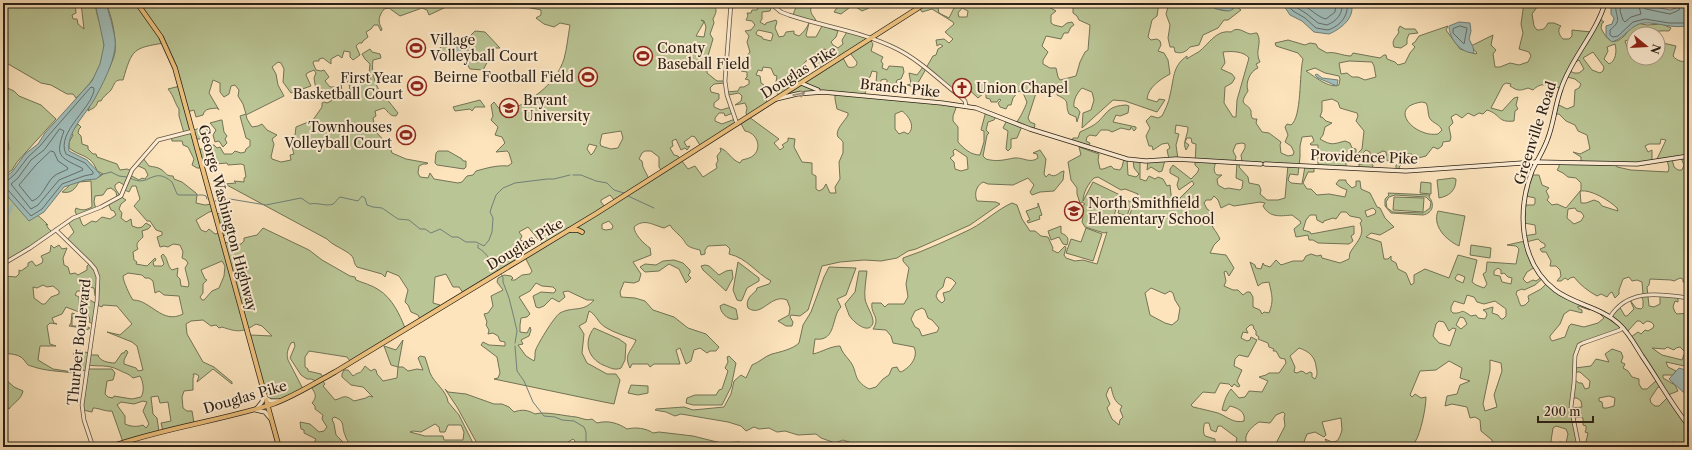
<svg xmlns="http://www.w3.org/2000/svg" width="1692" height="450" font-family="'Libre Caslon Text',serif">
	<rect width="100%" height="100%" fill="#fde4bd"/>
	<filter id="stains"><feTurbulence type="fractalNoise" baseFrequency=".005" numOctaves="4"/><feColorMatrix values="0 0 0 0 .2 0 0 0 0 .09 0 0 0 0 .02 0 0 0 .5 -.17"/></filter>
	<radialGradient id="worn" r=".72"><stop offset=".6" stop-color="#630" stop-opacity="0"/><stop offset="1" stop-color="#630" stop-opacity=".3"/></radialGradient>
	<g fill="#bac595" stroke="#727356" fill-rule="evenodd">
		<path d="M 3,3 L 75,3 L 76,13 L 72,15 L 73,19 L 77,19 L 78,24 L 84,29 L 81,3 L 96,3 C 95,12 99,19 101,27 C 102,33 104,40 104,46 C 104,67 91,84 76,98 L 73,94 L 67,94 L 51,85 L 41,83 L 3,61 Z"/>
		<path d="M 106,3 L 444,3 L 446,7 L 429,15 L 427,10 L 422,8 L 400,16 L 389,8 L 384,9 C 379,16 377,21 382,29 L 381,31 L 378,25 L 374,25 L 371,29 L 366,32 L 368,37 L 363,41 L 362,43 L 359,43 L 356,46 L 360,55 L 353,60 L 350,57 L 350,52 L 344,51 L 342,58 L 338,55 L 331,59 L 331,64 L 323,58 L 319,59 L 319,61 L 314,61 L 313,63 L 316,70 L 321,71 L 324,70 L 329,77 L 325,81 L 330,87 L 339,87 L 341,84 L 342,91 L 348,92 L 350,90 L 349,83 L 347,82 L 350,79 L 349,74 L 356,76 L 360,74 L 363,82 L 369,81 L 371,80 L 369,74 L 370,64 L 365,59 L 362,54 L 370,49 L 372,52 L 380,54 L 381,58 L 373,60 C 371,72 375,85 382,95 L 393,91 L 387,96 L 386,98 L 398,113 L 396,116 C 389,116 389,112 384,108 L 375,111 L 376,116 L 373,118 L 376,132 L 390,147 L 392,153 L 406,159 L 428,163 L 427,164 L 423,164 L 419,166 L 418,173 L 420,177 L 428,178 L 430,173 L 434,179 L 458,183 L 462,182 L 467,176 L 473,175 L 476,171 C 487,168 497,165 508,166 L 512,163 L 509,153 L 507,151 L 496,152 L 505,143 L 502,137 L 495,135 L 498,127 L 491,120 L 493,116 L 491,105 L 494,102 L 501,111 L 506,100 L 510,101 L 514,110 L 516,110 L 515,108 C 536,97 556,83 564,59 C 567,48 568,36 570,25 L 560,23 L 554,27 L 544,24 L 536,18 L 541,15 L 541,10 L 516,5 L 510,7 L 507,3 L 674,3 L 680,7 L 676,3 L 716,3 C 715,13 718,9 713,19 L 714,23 L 710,34 L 713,39 L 707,59 L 707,73 L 717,81 L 725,81 L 725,83 L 714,84 L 710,88 L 711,92 L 719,94 L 719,99 L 714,103 L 714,107 L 721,110 L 731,107 L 733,113 L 725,116 L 724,113 L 719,113 L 715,118 L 715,121 L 722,124 L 735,119 L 737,124 L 701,147 L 695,137 L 692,136 L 684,142 L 687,147 L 690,146 L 687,150 L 685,148 L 681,150 L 676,139 L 672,141 L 673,146 L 670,148 L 674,155 L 678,156 L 688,169 L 695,166 L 703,177 L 717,168 L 716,164 L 718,161 L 717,156 L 721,151 L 720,148 C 729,151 730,159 740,163 L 742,160 C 746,159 751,158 754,155 C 762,147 757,133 745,131 L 740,122 L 748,117 L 746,113 L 747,108 L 745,103 L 735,105 L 741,101 L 742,96 L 739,93 L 728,95 L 727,92 L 738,91 L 740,87 L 744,87 L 749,84 L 749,80 L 745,79 L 747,77 L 747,72 L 741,71 L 741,69 L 746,66 L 745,58 L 750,52 L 747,42 L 749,36 L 745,31 L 751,30 L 755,25 L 752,21 L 746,20 L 748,16 L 747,13 L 751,13 L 752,10 L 757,10 L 760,3 L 770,3 L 772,5 L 770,11 L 762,12 L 762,19 L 760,22 L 765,25 L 766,23 L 776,20 L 777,22 L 775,28 L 779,37 L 784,36 L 786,32 L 794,31 L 794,34 L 799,36 C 803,33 807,28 809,23 L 806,35 L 807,37 L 816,37 L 822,26 L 838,31 L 836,37 L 831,42 L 833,45 L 838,48 L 843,44 L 842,40 L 847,32 L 870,39 L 873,44 L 871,51 L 883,57 L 881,61 L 883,64 L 882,68 L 887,70 L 889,66 L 903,67 L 904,72 L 901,79 L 897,80 L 896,83 L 899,85 L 898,89 L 893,89 L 887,84 L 887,80 L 885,79 L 881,80 L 879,90 L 876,89 L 877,85 L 876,82 L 877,72 L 872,71 L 870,77 L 867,79 L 865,95 L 957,105 L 953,116 L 953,121 L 958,127 L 958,142 C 964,149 971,155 980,155 L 984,142 L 984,131 L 981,130 L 986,111 L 997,115 L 994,120 L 988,122 L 986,130 L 989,133 L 987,135 L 983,156 L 986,159 C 996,162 1004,160 1014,158 C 1023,157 1030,164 1038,158 L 1037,154 L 1033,153 L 1040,150 L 1046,159 L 1044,174 L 1046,177 L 1049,174 C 1056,179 1058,172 1064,171 L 1063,180 L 1054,191 L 1040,192 L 1032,195 L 1030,192 L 1034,185 L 1028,178 L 1013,185 L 988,184 L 983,182 C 976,186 974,194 977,201 L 996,202 L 1000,204 L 970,225 L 916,249 L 908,251 L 897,258 L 881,261 L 864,260 L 840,262 L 822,266 L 808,310 L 800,316 L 791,315 L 790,317 L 793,322 L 792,326 L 786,326 L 778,321 L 789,315 L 790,308 L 787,300 C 771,293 762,318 748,308 C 745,300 751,295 756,291 L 757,288 L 769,284 L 771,281 C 756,273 747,258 729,254 L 730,249 L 726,245 L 708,246 L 705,250 L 705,254 L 701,255 L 700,250 C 682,246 689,244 679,235 C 675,231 673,230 670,225 L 664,228 C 653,225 644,218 634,227 C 634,234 644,244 650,248 L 651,255 L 633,262 L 641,274 L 639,281 L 634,283 L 624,282 L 620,292 L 621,297 L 635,298 L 645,301 L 653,310 L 674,317 L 688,328 L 706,334 L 719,347 L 716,351 L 710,351 L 707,353 L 700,348 L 694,350 L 691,361 L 686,364 L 680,348 L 676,350 L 680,364 L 654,364 L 650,367 L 648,364 L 632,364 L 630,368 C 623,354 632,351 636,340 C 626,336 614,333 605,327 C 598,323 596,314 589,311 L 586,322 L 579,326 L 584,334 L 582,353 L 587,363 L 607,374 L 616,374 L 620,380 L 614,404 L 599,401 L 494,379 L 498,378 L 500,373 L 497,357 L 481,345 L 483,342 L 489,345 L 505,346 L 505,342 L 500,341 L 498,336 L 493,333 L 488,334 L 489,330 L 486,325 L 487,322 L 484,314 L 488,313 L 493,306 L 491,296 L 503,290 L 497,282 L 498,278 L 504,275 L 511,276 L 513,278 L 511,280 L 515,280 L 522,275 L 530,274 L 532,271 L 525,257 L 543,245 L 528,227 L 519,232 L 522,236 L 520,240 L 526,242 L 515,249 L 522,259 L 464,294 L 459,287 L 453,287 L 446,274 L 435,277 L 433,303 L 440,305 L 441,308 L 420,319 L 418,315 L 411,312 L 408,305 L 405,302 L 408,290 L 399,276 L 387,271 L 385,277 L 382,274 L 357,267 C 353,263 355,259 351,255 C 344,249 332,245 327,239 L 225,184 L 236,183 L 234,181 L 244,182 L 244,178 L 246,177 L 244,165 L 241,164 L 228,165 L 227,163 L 203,165 L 202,168 L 197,168 L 192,165 L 194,159 L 188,147 L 183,145 L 182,141 L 172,141 L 171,136 L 184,133 L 179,116 L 179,109 C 175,104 174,96 168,89 L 180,86 L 164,43 C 133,48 132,49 123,80 C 114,79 115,84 111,90 C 108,94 104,95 101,101 L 98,101 C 96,108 93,108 88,111 C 92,94 113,67 115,52 C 116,36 112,17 106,3 ZM 701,20 L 704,21 L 706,27 L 704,37 L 696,36 L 704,22 ZM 758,30 L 772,33 L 773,35 L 771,41 L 763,39 L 762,37 L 757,35 L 756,33 ZM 825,49 L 829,52 L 832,51 L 837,61 L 831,64 L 828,60 L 823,61 L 819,55 L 821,51 ZM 850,53 L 857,62 C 857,67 853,68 848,67 L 843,58 ZM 809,60 L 812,62 L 819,72 L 808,79 L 803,71 L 802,66 L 806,61 ZM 278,62 L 281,63 L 284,69 L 283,82 L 291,93 L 311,86 L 306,75 L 307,73 L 314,70 L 316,73 L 314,78 L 316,90 L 325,91 L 327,94 L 331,95 L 332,98 L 331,101 L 327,103 L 324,102 L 322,103 L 322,107 L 313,120 L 296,127 L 295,135 L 290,140 L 294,154 L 290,155 L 291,160 L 281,162 L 272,159 L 271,157 L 274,144 L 272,139 L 277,135 L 267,130 L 262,124 L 258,126 L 252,127 L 247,119 L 246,115 L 284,96 L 278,85 L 276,74 L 272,67 ZM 763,67 L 771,68 L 774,75 L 777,76 L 776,82 L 774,84 L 777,86 L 776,91 L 779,97 L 834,92 L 835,93 L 835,99 L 837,109 L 848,113 L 848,115 C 846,120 834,130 838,137 C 840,139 842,140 843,142 L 843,153 L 839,162 L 840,179 L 835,187 L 836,193 L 830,193 L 826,184 L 823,189 L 819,191 L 816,189 L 816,176 L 812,174 L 812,163 L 802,162 L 794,147 L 795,139 L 788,138 L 788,141 L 782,145 L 784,147 L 780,150 L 774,143 L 779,139 L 749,117 L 768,104 L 764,95 L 764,85 L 761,83 L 760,76 L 756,75 L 758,70 L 762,71 ZM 213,80 L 220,83 L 220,92 L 224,97 L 229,94 L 231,86 L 235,85 L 239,90 L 238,96 L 243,104 L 246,114 L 240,116 L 246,138 L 250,140 L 250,146 L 246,149 L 245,152 L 241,153 L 235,151 L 232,154 L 224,154 L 220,147 L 217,148 L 214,145 L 208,145 L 205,149 L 200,149 L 199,154 L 195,139 L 201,139 L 209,133 L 205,125 L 193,131 L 187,112 L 194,110 L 196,117 L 203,115 C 205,108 210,109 217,108 L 219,110 L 209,93 ZM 902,111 C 909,116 916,127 908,134 L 904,132 L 899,134 L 895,129 L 895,114 ZM 621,131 L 623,138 L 618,148 L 611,149 L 601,146 L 600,143 L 602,134 ZM 589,144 L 597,146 L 593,153 L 591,155 L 587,149 ZM 955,149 L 967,157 L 968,169 L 961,171 L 955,169 L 954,162 L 950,158 L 954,155 L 953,151 ZM 645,151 L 651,151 L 659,157 L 659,167 L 662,171 L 649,179 L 643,167 L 642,161 L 639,159 L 642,153 ZM 610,195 L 615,201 L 605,207 L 601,202 L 601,200 ZM 609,221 L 613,226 L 612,229 L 606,230 L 602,229 L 602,224 ZM 536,283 L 542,286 L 553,287 L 556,290 L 554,293 L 541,292 L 533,296 L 536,307 L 539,308 L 544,306 L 552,298 L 559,302 L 565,297 L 563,292 L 568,291 L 587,300 L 594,300 C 583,313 573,306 560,313 C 554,317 539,342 536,349 C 534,353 536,357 534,361 L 526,356 L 518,345 L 523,344 L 521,340 L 529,336 L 531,330 L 530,327 L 527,333 L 520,332 L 520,325 L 521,318 L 527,317 L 530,314 L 519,297 L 530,291 Z"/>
		<path d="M 805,3 L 812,3 C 808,15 814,14 817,23 L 793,16 C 795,7 796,6 804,6 Z"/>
		<polygon points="840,3 865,4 869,8 862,11 853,5 841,14 834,12"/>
		<path d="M 930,3 L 937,3 L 939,13 L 949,18 L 954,8 L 957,6 L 956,3 L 1048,3 L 1049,7 L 1056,11 L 1051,15 L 1051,23 L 1054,25 L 1062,27 L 1067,23 L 1072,22 L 1074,25 L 1071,27 L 1068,33 L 1064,33 L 1061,39 L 1046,36 L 1042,46 L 1048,52 L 1043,60 L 1043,64 L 1050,68 L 1056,68 L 1058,77 L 1060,80 L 1076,76 L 1080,62 L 1085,52 L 1088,50 L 1090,25 L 1079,20 L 1077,16 L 1073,13 L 1073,9 L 1075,3 L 1159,3 L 1157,16 L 1152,20 L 1148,37 L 1151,40 L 1157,39 L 1160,41 L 1161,45 L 1158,51 L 1164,53 L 1168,60 L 1170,74 C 1161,79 1148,87 1147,99 L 1157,102 L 1159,99 L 1165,100 L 1157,112 L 1125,101 L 1113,100 L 1082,128 L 1083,113 L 1091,110 L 1094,100 L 1092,92 L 1082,88 C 1077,93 1073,100 1074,107 L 1077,108 L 1080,112 L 1077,122 L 1076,117 L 1069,114 C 1064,103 1072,102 1057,95 L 1057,90 L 1055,87 L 1049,91 L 1036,93 L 1028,118 L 1030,122 L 1035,124 L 1034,130 L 1022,126 L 1017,138 L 1011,139 L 1011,148 L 1008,151 L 1006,149 L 1008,131 L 1003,128 L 1007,120 L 1016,123 C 1020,118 1025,108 1027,102 L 1023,93 L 1019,91 L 1013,98 L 1011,105 L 1008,105 L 1006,109 L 1000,107 L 998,103 L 1001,100 L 999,99 L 997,102 L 991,102 L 990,99 L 986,98 L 986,94 L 984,93 L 978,98 L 964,85 L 958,83 L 952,89 L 926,69 L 915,88 L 914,87 L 907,85 L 911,84 L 909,73 L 917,75 L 923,67 L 926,68 L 933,56 L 936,55 L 938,49 L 943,46 L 940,44 L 937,46 L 936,40 L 944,39 L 949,43 L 953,39 L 945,32 L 954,24 L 953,22 L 932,9 L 922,12 L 920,9 ZM 962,8 L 968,11 L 967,17 L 959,17 L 958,13 Z"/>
		<path d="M 1169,3 L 1206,3 L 1209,5 L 1211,3 C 1217,11 1229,14 1236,6 L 1241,10 L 1228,20 L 1224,20 L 1218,28 L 1203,35 L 1199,45 L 1190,47 C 1186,52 1181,54 1175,52 L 1174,47 L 1170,47 L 1168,38 L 1170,25 L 1166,14 Z"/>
		<path d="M 1524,3 L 1540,3 L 1532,14 L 1534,26 L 1537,30 C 1543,30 1545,29 1548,23 L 1554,23 L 1561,26 C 1557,30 1559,35 1563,39 L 1569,39 L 1572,36 L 1572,30 L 1591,32 L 1599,18 L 1604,22 L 1602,23 L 1601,28 C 1606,38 1612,47 1623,37 C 1626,35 1627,32 1629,29 C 1632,27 1635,25 1637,23 L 1647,25 L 1662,24 L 1671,28 L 1669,31 C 1656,30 1645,34 1634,34 L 1634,46 L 1631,39 L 1625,41 L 1631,58 L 1658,58 L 1659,38 L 1662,39 L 1663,43 L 1676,46 L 1673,56 C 1677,61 1683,63 1689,60 L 1689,286 L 1687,283 L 1683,282 L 1683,279 L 1680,278 L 1674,281 L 1671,280 L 1650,279 L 1649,285 L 1647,287 L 1649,306 L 1654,307 L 1660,304 L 1660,295 L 1678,297 L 1678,302 L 1675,301 L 1673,307 L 1675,312 L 1677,314 L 1689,313 L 1689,367 L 1666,362 L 1668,367 L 1676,371 L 1673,375 L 1663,375 L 1663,378 L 1675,385 L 1678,391 L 1668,395 L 1662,387 L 1658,387 L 1650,399 L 1651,403 L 1655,406 L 1659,406 L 1668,397 L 1689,426 L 1689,447 C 1683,447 1678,442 1672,442 L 1669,447 L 1601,447 L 1600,446 L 1597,447 L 1493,447 L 1492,440 L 1481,431 L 1480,420 L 1475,417 L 1470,418 L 1467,407 L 1452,404 L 1445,406 L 1447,396 L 1457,394 L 1460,385 L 1470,381 L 1460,378 L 1462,368 L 1449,361 L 1436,370 L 1420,371 L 1410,395 L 1412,397 L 1415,394 L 1421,398 L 1426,397 C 1426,407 1421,433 1415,442 L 1417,447 L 1331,447 L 1327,443 L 1325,439 L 1332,442 L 1337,441 C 1339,439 1341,434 1342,430 L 1341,418 L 1322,422 L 1326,435 L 1324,437 L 1315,432 L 1307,434 L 1302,447 L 1274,447 L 1285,426 L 1284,418 L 1285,414 L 1283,412 L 1276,415 L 1270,423 L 1259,422 C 1254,425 1244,433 1246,441 C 1246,443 1247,445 1247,447 L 1238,447 L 1236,442 L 1237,438 L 1221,426 L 1218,426 L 1216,432 L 1211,430 L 1209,423 L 1205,423 C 1203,426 1203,434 1205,436 L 1215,439 L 1215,447 L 864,447 L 843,440 L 835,443 L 821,438 L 816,434 L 798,435 L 785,431 L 777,432 L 769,428 L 759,429 L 754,427 L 746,431 L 741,426 L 728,422 L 681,414 L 675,416 L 666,412 L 655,410 L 656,409 L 684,407 L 693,410 L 724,407 L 731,394 L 734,381 L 741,375 L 746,378 L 752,365 C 760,362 765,356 772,354 C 780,352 793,349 799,343 L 803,325 L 811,312 L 824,277 L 829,267 L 856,268 L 846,295 L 837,299 L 841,307 C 831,316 837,342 815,339 L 813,354 C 822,352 831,346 840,346 C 842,352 845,355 849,360 C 859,372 851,379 869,389 L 876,387 L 883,379 L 889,375 L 892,368 L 897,367 L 899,371 L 901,372 C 909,368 919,358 914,347 L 893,343 L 891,336 L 886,330 L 873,329 C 881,317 870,314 872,303 L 881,303 L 885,307 L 888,304 L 904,304 L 908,297 L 906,284 L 909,268 L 903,261 L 903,258 C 927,250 950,239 971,229 C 986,221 998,209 1012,203 L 1017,205 L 1022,219 L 1030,231 L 1035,231 L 1041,236 L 1048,237 L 1053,248 L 1052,250 L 1058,253 L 1065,246 L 1066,248 L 1064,255 L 1066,258 L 1075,261 L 1083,260 L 1097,264 L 1107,232 L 1104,233 L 1085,227 L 1082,222 L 1083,217 L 1081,207 L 1085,204 L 1082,202 L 1080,203 L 1077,194 L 1077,188 L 1071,180 L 1068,162 L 1081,155 L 1079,147 L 1099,154 L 1098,160 L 1100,169 L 1103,169 L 1111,166 L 1114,169 L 1120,170 L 1122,167 L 1124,159 L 1127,159 L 1128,175 L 1136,177 L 1139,174 L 1134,168 L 1133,160 L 1140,161 L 1140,179 L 1146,181 L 1149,176 L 1155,179 L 1158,177 L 1163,179 L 1167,186 L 1170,185 L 1172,203 L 1175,205 L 1179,203 L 1180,198 L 1194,184 L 1192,181 L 1179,190 L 1177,185 L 1179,178 L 1170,173 L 1170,169 L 1173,165 L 1191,179 L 1197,173 L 1199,169 L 1195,165 L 1196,144 L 1192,143 L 1191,138 L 1187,138 L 1185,142 L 1189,145 L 1186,150 C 1182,142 1188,136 1188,127 L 1176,125 L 1175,133 L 1179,134 L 1176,145 L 1178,159 L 1169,159 L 1167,150 L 1170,148 L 1168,143 L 1162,144 L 1153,150 L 1152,146 L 1149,146 L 1146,136 L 1150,128 L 1146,121 L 1151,116 L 1158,118 L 1162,116 C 1165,110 1169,102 1170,95 C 1174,80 1172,66 1187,56 L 1187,59 C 1192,55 1198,53 1201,50 C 1211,41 1217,30 1231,32 C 1238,26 1243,32 1250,34 C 1252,34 1254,33 1257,33 C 1263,43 1254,51 1260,62 L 1256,64 L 1258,68 C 1250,71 1245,83 1248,91 C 1237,107 1248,102 1251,111 C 1251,113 1251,116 1252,118 L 1254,119 L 1257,119 L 1256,123 L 1262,132 L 1269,133 L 1281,142 L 1280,145 L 1281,153 L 1288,156 L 1293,155 L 1294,152 L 1291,146 L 1285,142 L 1288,135 L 1285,127 L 1287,124 L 1291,125 C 1302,117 1299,74 1303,59 L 1298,53 L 1276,46 L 1275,43 L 1288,40 L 1305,45 L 1310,43 L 1316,44 L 1318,48 L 1327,53 C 1334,51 1343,56 1351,56 L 1353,53 L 1380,58 L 1384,55 L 1386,55 L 1387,59 L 1395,62 L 1398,65 L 1405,63 L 1410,53 L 1415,47 L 1412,44 L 1415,42 L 1419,36 L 1448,26 L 1446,30 L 1460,49 L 1476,54 L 1477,53 L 1470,45 L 1473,45 L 1493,35 L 1491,45 L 1496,50 L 1493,54 L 1495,67 L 1500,67 L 1510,63 L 1519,65 L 1528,62 L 1531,56 L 1529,52 L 1519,49 L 1523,33 L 1521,24 ZM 1615,44 C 1617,51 1616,61 1609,64 L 1604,59 L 1608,51 L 1607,47 ZM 1223,52 C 1231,51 1244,51 1249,58 L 1237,100 L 1236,117 L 1233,117 L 1224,103 L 1225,87 L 1232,83 L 1235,78 L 1232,74 L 1221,69 L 1225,63 ZM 1593,52 L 1604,67 L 1603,71 L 1600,73 L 1592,70 L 1583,58 ZM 1579,60 L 1584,69 L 1579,73 L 1574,73 L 1570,71 L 1574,63 ZM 1349,61 L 1372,62 L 1374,66 L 1376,77 L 1365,80 L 1358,77 L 1352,77 L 1347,73 L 1341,74 L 1339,63 ZM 1315,68 L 1325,73 L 1339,76 L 1340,79 L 1339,85 C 1329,89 1314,76 1306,71 ZM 1567,77 L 1575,79 L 1581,84 L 1579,88 L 1575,90 L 1574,106 L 1567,109 L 1557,104 L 1555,114 L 1559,114 L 1566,121 L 1575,125 L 1578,131 L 1587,135 L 1590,149 L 1580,154 L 1573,152 L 1581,157 L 1581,163 L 1559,163 L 1559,167 L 1557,170 L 1563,173 L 1568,177 L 1576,178 L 1581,183 L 1581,190 L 1566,208 L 1557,204 L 1552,205 L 1547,200 L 1549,197 L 1546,191 L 1549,188 L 1542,185 L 1539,175 L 1532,175 L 1526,196 L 1535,198 L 1535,203 L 1534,205 L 1526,205 L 1524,223 L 1535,225 L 1536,234 L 1524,236 L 1525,241 L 1507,245 L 1516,246 L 1519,249 L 1516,264 L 1487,262 L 1486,272 L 1483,274 L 1487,284 L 1484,288 L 1476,285 L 1472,282 L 1477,260 L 1458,255 L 1449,278 L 1425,269 L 1414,275 L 1414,283 L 1411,285 L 1406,273 L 1398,269 L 1396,263 L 1391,260 L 1391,256 L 1388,259 L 1384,259 L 1381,242 L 1366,237 L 1371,233 L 1380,235 L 1394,227 L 1385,218 L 1380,208 L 1377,207 L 1370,193 L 1361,189 L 1360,181 L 1356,181 L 1356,186 L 1352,188 L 1346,182 L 1346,180 L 1339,180 L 1336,184 L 1340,187 L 1347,190 L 1345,197 L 1329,194 L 1317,195 L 1311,189 L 1307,189 L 1303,183 L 1308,172 L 1314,172 L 1314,166 L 1305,166 L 1302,184 L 1291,183 L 1288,180 L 1290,174 L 1298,175 L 1300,157 L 1300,146 L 1302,137 L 1312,136 L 1314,141 L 1310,144 L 1311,145 L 1318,145 L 1318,166 L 1346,167 L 1346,163 L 1342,162 L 1343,156 L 1351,156 L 1352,163 L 1357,157 L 1363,157 L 1363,153 L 1366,150 L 1370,152 L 1370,157 L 1368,161 L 1364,161 L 1363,164 L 1359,164 L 1359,168 L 1372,169 L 1373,165 L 1370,162 L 1371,157 L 1383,151 L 1386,152 L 1387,161 L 1391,161 L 1393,156 L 1396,155 L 1400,159 L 1400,163 L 1396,165 L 1396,170 L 1400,170 L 1399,167 L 1406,160 L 1407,154 L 1412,154 L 1414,159 L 1426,156 L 1433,147 L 1438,149 L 1442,146 L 1443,142 L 1450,141 L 1451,137 L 1449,127 L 1453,123 L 1451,117 L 1456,114 L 1462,118 L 1468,113 L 1474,116 L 1479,113 L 1483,114 L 1487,110 C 1501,114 1497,123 1514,121 L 1515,111 L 1518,109 L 1516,105 L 1518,97 L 1514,98 L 1502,111 L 1491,108 L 1503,85 L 1506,83 L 1511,84 L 1510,86 C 1518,91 1519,91 1528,88 L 1533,90 C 1537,86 1541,84 1546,85 L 1549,90 L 1555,87 L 1561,88 ZM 1332,99 L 1338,102 L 1340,108 L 1357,113 L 1358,116 L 1356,121 L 1364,131 L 1362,149 L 1357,154 L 1356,153 L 1356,149 L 1352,148 L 1350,143 L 1345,141 C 1333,144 1332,146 1320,139 L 1323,135 L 1325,127 L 1332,123 L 1326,121 L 1322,117 L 1320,117 L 1322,111 L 1322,101 ZM 1422,102 L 1426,103 C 1429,108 1427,116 1431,120 C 1435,124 1439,124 1442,130 L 1438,134 C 1415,138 1386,107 1422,102 ZM 1661,139 L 1666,140 L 1657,159 L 1681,158 L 1684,165 L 1682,170 L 1678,170 L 1674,167 L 1672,159 L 1667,160 L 1669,168 L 1668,172 L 1631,170 L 1617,167 L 1616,165 L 1652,162 L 1652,150 L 1648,152 L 1645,146 L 1649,144 L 1660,144 ZM 1242,143 L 1245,144 L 1245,148 L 1241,155 L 1242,162 L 1288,165 L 1285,198 L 1278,200 L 1267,200 L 1260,194 L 1261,190 L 1259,185 L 1249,183 L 1248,177 L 1239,167 L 1240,162 L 1237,162 L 1236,178 L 1243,181 L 1242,188 L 1240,190 L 1228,188 L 1225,189 L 1218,185 L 1217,179 L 1222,175 L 1217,175 C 1212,171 1215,166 1216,161 L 1235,162 L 1236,157 L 1233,151 L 1236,144 ZM 1098,177 L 1121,190 L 1125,189 L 1138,194 L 1127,221 L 1125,221 L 1114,216 L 1120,195 L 1093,182 L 1083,201 C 1083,193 1088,184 1094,178 ZM 1580,191 C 1591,189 1610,201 1617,208 L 1618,211 L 1602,206 L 1599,202 L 1594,200 L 1586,203 L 1581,203 ZM 1214,196 L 1218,200 L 1221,208 L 1229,204 L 1234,206 L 1260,202 L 1265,203 L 1263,206 C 1270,218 1280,216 1292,215 L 1300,221 L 1301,223 L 1294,229 L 1296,237 L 1308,235 L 1309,240 L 1313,240 L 1318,243 L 1349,244 L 1353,241 L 1351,236 L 1354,234 L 1354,226 L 1311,234 L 1310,232 L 1303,230 L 1306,220 L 1310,215 L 1316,215 L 1317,220 L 1323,223 L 1324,221 L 1333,218 L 1336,219 L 1341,212 L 1346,212 L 1350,216 L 1360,218 L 1362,221 L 1360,223 C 1366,236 1355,243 1350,253 C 1349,255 1350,257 1349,259 L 1340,263 L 1322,258 L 1321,255 L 1317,256 L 1311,254 L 1306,256 L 1303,261 L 1293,261 L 1281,265 L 1276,260 L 1270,267 L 1264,265 L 1263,263 L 1261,269 L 1256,268 L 1255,265 L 1250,262 L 1258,286 L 1262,283 L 1269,282 C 1272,296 1274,300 1269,313 L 1264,312 L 1262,314 L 1260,310 L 1253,307 L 1253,297 L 1250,292 L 1247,292 L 1243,295 L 1238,290 L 1233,290 L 1224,286 L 1226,281 L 1224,272 L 1226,271 L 1229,276 L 1234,268 L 1226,255 L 1210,253 L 1214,245 L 1220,239 C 1216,230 1210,226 1209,217 L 1213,213 L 1207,209 L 1204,203 L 1206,200 L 1211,200 ZM 1373,208 L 1376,211 L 1375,214 L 1367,217 L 1365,211 ZM 1575,208 L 1577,211 L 1581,212 L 1584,216 L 1581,221 L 1574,224 L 1567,218 L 1568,209 ZM 1538,239 L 1541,242 L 1545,244 L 1545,247 L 1540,249 L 1542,252 L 1546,252 L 1551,261 L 1550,266 L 1556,266 L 1560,270 L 1561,276 L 1557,281 L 1561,281 L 1565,278 L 1568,280 L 1570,278 L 1574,277 C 1580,285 1588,291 1597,296 L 1601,294 L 1607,297 L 1610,293 L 1612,292 L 1615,298 L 1619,294 L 1619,290 L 1623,279 L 1629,277 L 1632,281 L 1637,280 L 1642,282 L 1643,294 L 1641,296 L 1643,300 L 1643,307 L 1641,309 L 1636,308 L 1630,300 L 1634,309 L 1627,316 L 1625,316 L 1619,306 L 1609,316 L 1600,314 L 1604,318 L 1598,323 L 1584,327 L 1571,324 L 1569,326 L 1565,337 L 1552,341 L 1550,338 L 1550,336 L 1560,324 L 1564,314 L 1570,310 L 1582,313 L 1582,310 L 1578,308 L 1578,306 L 1590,310 L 1591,308 L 1556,290 L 1547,283 L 1541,289 L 1528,296 L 1529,301 L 1525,305 L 1521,306 C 1518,301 1519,298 1516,294 L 1517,291 L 1522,289 L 1524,290 L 1535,285 L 1543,278 L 1542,277 L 1536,281 L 1533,280 L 1527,283 L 1523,279 L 1527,272 L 1535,267 L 1526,242 ZM 1498,268 L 1501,270 L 1501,274 L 1504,273 L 1508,277 L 1512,278 L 1511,284 L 1502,282 L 1500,276 L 1494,275 L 1494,271 ZM 1458,274 L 1465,277 L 1463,283 L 1456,280 L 1455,278 ZM 947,277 L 952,279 L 956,283 L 950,291 L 943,293 L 945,300 L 942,303 L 938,300 L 936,296 L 938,291 L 943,287 L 945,279 ZM 1151,288 L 1165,294 L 1170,291 L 1173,293 L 1175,300 L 1180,308 L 1178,320 L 1172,325 L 1165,323 L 1150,315 L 1145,293 ZM 1467,295 L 1474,297 L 1477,302 L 1484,304 L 1495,301 L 1506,309 L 1506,316 L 1503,319 L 1501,319 L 1498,315 L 1492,313 L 1493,307 L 1483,310 L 1486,312 L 1487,315 L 1485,319 L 1478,318 L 1476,315 L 1471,316 C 1458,307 1465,314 1453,313 L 1451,311 L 1451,307 L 1454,301 L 1464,304 ZM 922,308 L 925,310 L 928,318 L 932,320 L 939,328 L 937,332 L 922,336 L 919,329 L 915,327 L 911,319 L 915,311 ZM 1460,317 L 1464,318 L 1467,324 L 1461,329 L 1456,325 ZM 1439,321 L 1444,322 L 1449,331 L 1453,328 L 1456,329 L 1450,346 L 1439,343 L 1433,336 L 1436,324 ZM 1637,321 L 1640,321 L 1643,324 L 1647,321 L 1651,322 L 1654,325 L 1653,328 L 1648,331 L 1645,330 L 1641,334 L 1638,332 L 1631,337 L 1658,379 L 1647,389 L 1642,389 L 1639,384 L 1639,379 L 1632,377 L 1628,371 L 1623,368 L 1625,364 L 1621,362 L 1623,357 L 1621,352 L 1612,349 L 1605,354 L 1609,362 L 1596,359 L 1591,366 L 1575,368 L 1575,356 L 1580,346 L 1623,328 L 1627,332 ZM 1250,325 L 1253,325 L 1254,329 L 1256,331 L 1256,335 L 1259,337 L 1258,339 L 1268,343 L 1269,347 L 1274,349 L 1273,351 L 1276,351 L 1280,358 L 1285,359 L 1286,363 L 1279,373 L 1269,373 L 1266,375 L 1259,377 L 1268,381 L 1262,392 L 1249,391 L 1245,397 L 1239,398 L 1231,389 C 1226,395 1224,402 1222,410 L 1226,411 L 1230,406 C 1238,408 1246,412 1244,421 C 1234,424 1226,416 1218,413 C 1210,411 1202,409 1193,407 L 1191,405 L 1203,392 L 1215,393 L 1220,383 L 1229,384 L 1232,387 L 1234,384 L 1238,387 L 1240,386 L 1237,381 L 1242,370 L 1234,366 L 1235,359 L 1239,355 L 1248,357 L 1257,340 L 1251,337 L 1250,340 L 1247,341 L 1241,338 L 1243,332 L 1248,333 L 1246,329 ZM 1667,347 L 1674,350 L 1676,348 L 1680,347 L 1685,352 L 1682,360 L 1662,355 L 1652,348 L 1665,349 ZM 1299,348 C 1309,351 1315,357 1316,366 C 1317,372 1318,374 1315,379 L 1312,377 L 1312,373 L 1310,372 L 1306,374 L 1304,372 L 1301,371 L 1297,373 L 1294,372 L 1295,367 L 1290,356 ZM 1490,360 L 1501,363 L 1502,371 L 1494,395 L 1497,407 L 1485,411 L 1483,404 L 1490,370 ZM 1575,372 L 1580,372 L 1590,381 L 1589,388 L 1585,389 L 1582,383 L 1579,383 L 1575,380 ZM 1111,387 C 1113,395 1114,402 1122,406 L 1120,410 L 1123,417 L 1120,420 L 1119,425 L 1112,419 L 1107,408 L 1110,404 L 1106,395 L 1109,388 ZM 1609,396 L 1615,398 L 1614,406 L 1607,408 L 1603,408 L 1602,402 L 1599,401 L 1599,398 ZM 1573,398 L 1577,398 L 1581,401 L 1582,407 L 1572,408 ZM 1581,417 L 1583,418 L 1583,425 L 1586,426 L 1586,430 L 1585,432 L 1588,433 L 1586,442 L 1578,442 L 1574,418 ZM 1556,426 L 1566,429 L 1568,434 L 1566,443 L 1560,442 L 1555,444 L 1551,441 L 1553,428 Z"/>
		<path d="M 1400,26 L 1405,29 L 1415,29 L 1418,33 L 1409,34 L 1407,39 L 1407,44 L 1401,48 L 1394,47 C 1391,40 1396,38 1399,32 L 1398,30 Z"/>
		<polygon points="475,31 485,32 500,48 495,48 483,70 470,69 468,66 465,55 454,61 449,59 440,49 442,40 448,37 470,41 470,36"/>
		<polygon points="3,86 14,91 19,96 41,105 56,119 17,162 12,170 5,175 3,182 3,156 9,149 7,136 6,135 3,136"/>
		<polygon points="480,100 485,107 475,107 472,111 470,109 455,111 453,107"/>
		<path d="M 1126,105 L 1129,106 L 1128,113 L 1120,116 L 1116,115 L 1113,122 L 1136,127 L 1136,129 L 1134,131 L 1131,127 L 1130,130 L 1121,128 L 1112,132 L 1108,130 L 1101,130 L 1096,136 L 1090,135 L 1087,137 L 1086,141 L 1090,143 L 1088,147 L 1072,142 L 1073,138 L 1078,138 L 1080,132 C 1086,129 1094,126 1099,121 C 1109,110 1110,106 1126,105 Z"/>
		<polygon points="221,120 222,120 224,132 227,136 225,139 227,143 223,147 219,141 215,142 213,135 216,130 210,123"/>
		<path d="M 78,124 L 81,127 L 79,129 L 78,133 L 81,136 L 82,144 L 88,146 L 88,149 L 93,154 L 96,154 L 97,157 L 117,164 L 120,170 L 127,169 L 132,171 L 130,175 L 139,180 L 142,178 L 145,179 L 148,175 L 145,169 L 136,165 L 143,158 L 149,166 C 154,167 158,167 162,170 C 166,173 166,176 173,176 L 174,179 L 182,182 L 196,193 L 197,195 L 196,203 L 205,205 L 212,204 L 214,211 L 209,212 L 196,220 L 201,230 L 206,232 L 209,229 L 215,234 L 220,233 L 215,215 L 220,213 L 221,211 L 225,211 L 229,220 L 231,230 L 227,235 L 221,236 L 223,242 L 230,243 L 233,245 L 241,244 L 244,241 L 244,238 L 257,235 L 263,228 L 309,250 L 322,260 L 350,276 L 355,277 L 356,280 C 363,283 372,285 379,290 C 392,298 400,315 405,328 L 350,361 L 347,357 L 309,351 L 305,357 L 305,367 L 308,369 L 308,371 L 321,374 L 323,377 L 321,379 L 325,384 L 323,386 L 335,400 C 345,397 344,394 354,401 L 366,398 L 369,396 L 373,397 L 363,387 L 351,385 L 342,377 L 342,374 L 344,370 L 348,370 L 353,376 C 361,370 359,376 365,366 L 371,371 L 374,369 L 376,370 L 377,374 L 383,381 L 397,378 L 398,367 L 391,365 L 384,346 L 396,350 L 403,340 L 398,367 L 403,367 L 408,371 L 417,369 L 423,370 L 418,358 L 420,356 L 425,357 C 427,362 428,368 430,373 C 434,383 447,391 448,402 L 459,415 L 475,447 L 350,447 C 349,442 346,439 345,435 C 341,426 346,421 334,417 L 332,419 L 334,424 L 336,435 L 348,447 L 317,447 L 313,445 L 316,439 L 304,433 L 304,430 L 301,429 L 300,422 L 310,424 L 319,432 L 324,431 L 327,427 L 322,419 L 323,415 L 315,409 L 315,406 L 312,403 C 318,396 315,393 310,385 L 316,381 L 311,379 L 307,379 L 301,375 L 290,358 L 295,346 L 294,342 L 291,343 C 288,349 286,353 288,360 L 303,389 L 267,405 L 270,418 L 266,412 L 259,410 L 263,394 L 250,335 L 272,336 L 262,326 L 256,324 C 242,333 237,332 222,327 L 219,328 L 216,325 L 211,326 L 203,320 L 191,321 L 186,324 L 187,334 L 203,362 L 214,367 L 232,382 L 232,384 L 213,369 L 197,382 L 199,376 L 196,374 L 193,374 L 194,376 L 193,378 L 193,390 L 184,391 L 182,397 L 183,408 L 187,411 L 192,411 L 194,423 L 163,431 L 161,423 L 171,421 L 168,402 L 160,403 L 158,396 L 151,397 L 153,414 L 157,418 L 159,432 L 123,442 L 112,411 C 107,412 99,408 93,408 L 92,412 L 83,410 L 86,371 L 76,369 L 79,356 L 73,354 L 76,350 L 89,353 L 89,355 L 98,355 C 99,361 109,363 115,363 L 122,353 L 124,353 L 126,350 L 128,352 L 124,360 L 124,364 L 136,368 L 138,371 L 143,370 L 137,346 L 132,342 L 107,332 L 120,335 L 132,324 L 117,306 L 103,305 L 102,307 L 97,305 L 93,324 L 89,322 L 90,320 L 88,314 L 85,313 L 83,315 L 79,312 L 66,307 L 62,314 L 52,318 L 54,323 L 57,324 L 50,323 L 47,326 L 50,344 L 56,346 L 40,346 L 38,360 L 53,369 L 73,372 L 74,373 C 58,371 45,371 31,366 C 26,365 27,363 24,360 C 20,354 10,354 3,353 L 3,276 L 16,277 L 19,274 L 19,270 L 21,271 L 28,266 L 28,263 L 32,261 L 36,266 L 42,263 L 43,260 L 41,256 L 50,252 L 51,245 L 54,248 L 59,245 L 62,249 L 67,248 L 63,258 L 64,265 L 68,267 L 70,274 L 75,273 L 78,275 L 87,270 L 87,266 L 90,263 L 67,240 L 74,232 L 68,222 L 77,216 L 75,211 L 76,208 C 83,211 86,210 92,207 L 91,181 L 79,182 C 75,189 71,194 62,192 L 68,187 L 70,183 L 79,178 L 99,177 L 103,174 L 97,171 C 91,154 80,157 69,148 L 69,142 L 73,135 L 71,132 ZM 119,182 L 126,186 L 125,190 L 129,192 L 132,186 L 136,186 L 140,199 L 134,206 L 147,221 L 150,221 L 156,230 L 162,232 L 162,235 L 157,237 L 160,247 L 164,246 L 168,247 L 173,244 L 180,245 L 183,252 L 182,258 L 186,260 L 188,263 L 185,268 L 189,284 L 188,287 L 181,286 L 180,279 L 177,276 L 178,268 L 172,270 C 167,266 168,258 163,254 L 161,256 L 164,264 L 162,266 L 154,266 L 153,262 L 156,260 L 155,258 L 147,266 L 136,264 L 137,262 L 134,260 L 133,252 L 138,249 C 135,243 139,241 143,237 L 142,231 L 148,229 L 151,226 L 146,223 L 142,227 L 138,228 L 132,226 L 131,219 L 126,222 L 121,218 L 122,213 L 119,209 L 121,204 L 126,200 L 120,196 L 115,188 L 115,185 ZM 111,188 L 116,192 L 117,197 L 108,203 L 111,210 L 114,211 L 116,215 L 110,219 L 102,217 L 96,222 L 92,221 L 84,226 L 82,224 L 79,216 L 96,209 L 94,202 L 95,196 L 103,195 L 107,189 ZM 222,261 L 225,266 L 224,276 L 219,288 L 212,291 L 204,300 L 202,300 L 200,297 L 203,293 L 203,284 L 207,280 L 205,279 L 201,270 ZM 128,273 L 142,275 L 145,278 L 149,278 L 153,281 L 155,293 L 159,291 L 164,295 L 179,296 L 183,314 C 162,325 151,300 133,300 C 130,296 123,281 123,276 ZM 43,285 L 47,287 L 53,286 L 59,291 L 59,294 L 51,297 L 45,304 L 42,304 L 34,298 L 33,287 L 37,288 ZM 84,286 L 94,288 L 95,296 L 97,298 L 97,303 L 93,302 L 89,299 L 86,308 L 79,306 L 79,297 L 75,295 L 77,291 L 81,291 ZM 87,365 C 101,367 106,364 119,370 C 124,373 128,373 133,378 L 140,376 C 143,381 145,391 141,397 L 132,399 L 114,396 L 113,398 L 108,397 L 105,394 L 107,381 L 113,380 L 115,373 L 112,369 L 87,369 ZM 143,401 L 147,402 L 143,411 L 149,424 L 146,428 L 143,425 C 137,427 132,427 125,424 L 125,416 L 117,405 L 121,402 L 134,404 ZM 435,424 L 439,427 L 440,432 L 445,432 L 448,425 L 461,425 L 464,432 L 463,440 L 444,440 L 443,436 L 425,436 L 410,432 L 413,431 L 421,432 Z"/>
		<polygon points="438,151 448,151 462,159 463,161 466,161 466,167 464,169 437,165 435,163 436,153"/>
		<polygon points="1165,160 1162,171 1159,172 1151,167 1147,170 1148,161"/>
		<path d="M 1453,178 L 1456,179 C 1456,191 1449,196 1439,198 L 1437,180 Z"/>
		<polygon points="1421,182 1431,183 1431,194 1420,193"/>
		<path d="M 3,190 C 18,201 36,212 48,225 L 46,224 L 48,228 L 52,232 L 8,261 L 3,254 Z"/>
		<path d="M 1388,193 L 1430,195 L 1429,197 C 1435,204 1433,213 1423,215 L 1391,213 L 1385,206 L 1385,199 L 1389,195 ZM 1395,195 L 1426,197 L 1431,202 L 1430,208 L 1423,213 L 1393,212 L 1387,208 L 1386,202 L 1389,197 Z"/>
		<polygon points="1394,197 1424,198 1423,212 1393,210"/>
		<polygon points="1122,199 1132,202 1127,216 1118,213"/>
		<polygon points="1038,203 1042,215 1039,216 1040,219 1028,223 1027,221 1030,220 1026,211 1038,207"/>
		<path d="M 1438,211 L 1465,216 L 1459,246 C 1446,240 1432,226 1438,211 Z"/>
		<path d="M 1061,226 L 1061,233 C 1068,236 1069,238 1067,245 L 1063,244 L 1059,237 L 1051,240 L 1048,231 Z"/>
		<polygon points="1086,228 1102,234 1093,261 1066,253 1071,239 1081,242"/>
		<polygon points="1471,245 1491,248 1490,258 1470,255"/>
		<polygon points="674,260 683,263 690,270 690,273 688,275 691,278 686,283 679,269 669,264 659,271 645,272 640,267 645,264 656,265 663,261"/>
		<polygon points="738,262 759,278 759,281 747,288 742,300 741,301 737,300 733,290"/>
		<polygon points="705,265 709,266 719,275 726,271 732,270 733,278 726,291 703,270 701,266"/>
		<path d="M 859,271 L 867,271 C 866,280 864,291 865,299 C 866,306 874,316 873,323 C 869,336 852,321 849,315 C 848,312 846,307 845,304 L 855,292 Z"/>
		<path d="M 724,304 L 736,309 L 738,319 C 730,321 721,315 720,306 Z"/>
		<polygon points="72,313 75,314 72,319 72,326 78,326 79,316 88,327 90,328 89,329 85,330 83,332 82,328 69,326 71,323"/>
		<path d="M 594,328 L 619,339 L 626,344 L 625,360 L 621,368 C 614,371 609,367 603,365 C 588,358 583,342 594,328 Z"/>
		<polygon points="729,356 736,363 731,387 722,405 693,405 686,403 687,398 695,395 716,395 719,390 722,389 728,371 725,368 728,362 727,357"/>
		<path d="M 3,377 L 14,387 L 23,391 C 21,400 14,402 9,409 L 4,402 Z"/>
		<polygon points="631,385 648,386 648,393 638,395 628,393"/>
		<path d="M 445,389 L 448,392 L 466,394 L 494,404 L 502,404 L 509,407 L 514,412 C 522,409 528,410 535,414 C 544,411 565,416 576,417 C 582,418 586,421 592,419 L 597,423 C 608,420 618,423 627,429 C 635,427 646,428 653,433 L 659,432 L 693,436 L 721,443 L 739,442 L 755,447 L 573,447 L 575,441 L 573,439 L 560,447 L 479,447 L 457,407 Z"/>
	</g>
	<g fill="#a1bdb9" stroke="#717f78">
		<path d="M 95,3 L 106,3 C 109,14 117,38 115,48 C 113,65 102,85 94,100 C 85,115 66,133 69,151 L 87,160 L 101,175 L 96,179 L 85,180 L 64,187 L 44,212 L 29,221 L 3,191 L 4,178 L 12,172 L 25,154 L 38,144 L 45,133 L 92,81 L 100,64 L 104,45 Z"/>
		<polygon points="1207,3 1234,3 1233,9 1229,11 1216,9"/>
		<path d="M 1282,3 L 1351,3 C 1356,17 1341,29 1329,34 L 1314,32 L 1302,21 L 1290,15 Z"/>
		<path d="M 1615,3 L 1637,3 L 1670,10 L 1676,8 L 1678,3 L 1689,3 L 1689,25 C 1674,30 1659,22 1644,23 C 1631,24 1625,38 1612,42 L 1606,36 L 1606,26 L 1612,24 L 1614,18 L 1611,14 L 1611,5 Z"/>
		<path d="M 1459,22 L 1470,23 L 1471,31 L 1469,39 L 1473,47 L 1474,53 C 1460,53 1449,38 1449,26 Z"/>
		<path d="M 453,43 L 456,44 L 461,51 C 468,51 474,51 480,57 L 478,62 L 476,63 L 468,53 C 462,54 455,56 449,53 L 447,45 Z"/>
		<polygon points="1317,74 1322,78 1338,80 1337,86 1318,78 1315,75"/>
		<polygon points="1679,368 1689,371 1689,394 1683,392 1669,379"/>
	</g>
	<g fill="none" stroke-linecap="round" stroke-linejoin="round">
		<g stroke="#666f68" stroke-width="1">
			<path d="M 1286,3 L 1293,11 L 1305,18 L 1316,28 L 1328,30 C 1340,26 1349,16 1347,3"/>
			<path d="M 1292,3 L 1296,7 L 1307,14 L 1318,23 L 1327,25 C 1337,21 1343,14 1342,3"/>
			<path d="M 1300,3 C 1308,7 1319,18 1326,19 L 1335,12 L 1336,3"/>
			<path d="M 1616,3 C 1614,18 1624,19 1610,30 L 1610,35 L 1613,37 L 1618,36 L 1633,22 L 1645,19 L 1669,23 L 1689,23"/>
			<polyline points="1621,3 1620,11 1623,20 1625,22 1631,17 1641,14 1638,3"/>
			<polyline points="1643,3 1643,7 1646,9 1670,14 1679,10 1681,3"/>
			<polygon points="1460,26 1467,28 1464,44 1453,33 1453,29"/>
			<path d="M 60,129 L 64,131 C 55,156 59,157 82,168 L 83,170 L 59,180 L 38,205 L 31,209 L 11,184 L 18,178 L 31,160 L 44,150 Z"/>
			<path d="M 51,151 L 54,152 L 58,161 L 67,167 L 68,169 C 63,172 57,173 53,177 C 46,184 42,198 32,201 L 19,185 L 36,165 Z"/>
			<path d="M 3,182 L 7,181 L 15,174 L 28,157 L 40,146 L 49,135 L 91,87 L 94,88 C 95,106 55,132 66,154 L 85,163 L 93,172 L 93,174 L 84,176 L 62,184 L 42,209 L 31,216 L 8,190 L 3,189"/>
		</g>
		<g stroke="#717f78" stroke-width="1">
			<polyline points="100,175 111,172 119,176 127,177"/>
			<polyline points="573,175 581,175 596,181 607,183 614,190 624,193"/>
			<path d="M 130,178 C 150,189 152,165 172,182 L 177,194 L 179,195 L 203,195 L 206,196 L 207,199"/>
			<polyline points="628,196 654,208"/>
			<path d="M 215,201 L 230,199 L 266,205 L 301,198 L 310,204 C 317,202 327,207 333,204 C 336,202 337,199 340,197 L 358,201 L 362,196 L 365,198 L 367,205 L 373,207 L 382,208 L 398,219 L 409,220 L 420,229 L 425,229 L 431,233 L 440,229 L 452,237 L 458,237 L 466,242 L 476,242 L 484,246 L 489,240 L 492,232 L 493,218 L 490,212 L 492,206 L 496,195 L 503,188 L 515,183 L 547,179 L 554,179 L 570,175"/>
			<path d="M 478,245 L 478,248 C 487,252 491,263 498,271"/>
			<polyline points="500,273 503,277 503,282 509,298 514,318 517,331 515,343"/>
			<polyline points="515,346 517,371 524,381 533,402 544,416 555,417 562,420 574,421 584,427 586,432 586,443 583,447"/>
		</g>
		<polyline stroke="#a1bdb9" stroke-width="3.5" points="3,225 12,206"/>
		<defs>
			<g id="tertiary">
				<polyline points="731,3 725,81 727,95 737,124"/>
				<path d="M 770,3 L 781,12 L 789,15 C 825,27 864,32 897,49 C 921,61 940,81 961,97 L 965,101 L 966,106"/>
				<polyline points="56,230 90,263 95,269 98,277 97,301 82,405 84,420 93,447"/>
				<polyline points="3,264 30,248 73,218 101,207 121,196 132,170 158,140 193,131"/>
				<path d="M 1610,317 C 1628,288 1660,294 1689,298"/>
				<polyline points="1579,447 1571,407 1574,383 1575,356 1579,345 1583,343 1620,330 1623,328"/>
			</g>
			<g id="secondary">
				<path d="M 1605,3 C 1596,34 1571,58 1561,89 C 1555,105 1554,122 1548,138 C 1544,150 1537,160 1532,171 C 1517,211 1519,262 1555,290 C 1575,305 1601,307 1619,324 C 1629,333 1635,345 1642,356 C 1658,379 1671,404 1689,426"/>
				<polyline points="801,83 818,90"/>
				<polyline points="776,99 797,94 823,92 942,103 976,108 1030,129 1127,159 1146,161 1176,159 1261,164"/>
				<polyline points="1265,164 1406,171 1536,162 1637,164 1689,156"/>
				<polyline points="266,398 270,401 279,401"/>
				<polyline points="257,408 262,402 264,394"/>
				<polyline points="256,410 265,412 271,419"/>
			</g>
			<g id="primary">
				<polyline points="137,3 161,37 175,68 279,447"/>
				<polyline points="569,230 578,230 582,232"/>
				<path d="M 110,447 C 163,428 220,421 273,404 C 295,396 315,383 335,372 L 597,213 L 926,3"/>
			</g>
		</defs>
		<use href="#tertiary" stroke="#5f5240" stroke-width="4.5"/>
		<use href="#secondary" stroke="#2a2117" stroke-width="5"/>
		<use href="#primary" stroke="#2a2117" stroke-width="5.5"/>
		<use href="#tertiary" stroke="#feedd4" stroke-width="3"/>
		<use href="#secondary" stroke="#feedd4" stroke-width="3.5"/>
		<use href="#primary" stroke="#eec27e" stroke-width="4"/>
	</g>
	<defs><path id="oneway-shaft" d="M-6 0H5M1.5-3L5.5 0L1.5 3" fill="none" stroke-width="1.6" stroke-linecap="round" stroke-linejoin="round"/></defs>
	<use stroke="#9f917f" href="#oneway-shaft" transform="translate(799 94) rotate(-11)"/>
	<defs>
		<symbol id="stadium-ring" viewBox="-11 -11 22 22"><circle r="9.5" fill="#feedd4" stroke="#8f2418" stroke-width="1.5"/><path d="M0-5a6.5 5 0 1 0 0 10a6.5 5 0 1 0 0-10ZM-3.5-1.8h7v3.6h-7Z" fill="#8f2418"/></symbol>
		<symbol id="church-ring" viewBox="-11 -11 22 22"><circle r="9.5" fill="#feedd4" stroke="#8f2418" stroke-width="1.5"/><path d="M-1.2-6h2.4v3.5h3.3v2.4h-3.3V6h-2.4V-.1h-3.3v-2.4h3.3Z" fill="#8f2418"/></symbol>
		<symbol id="university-ring" viewBox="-11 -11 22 22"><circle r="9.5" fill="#feedd4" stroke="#8f2418" stroke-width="1.5"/><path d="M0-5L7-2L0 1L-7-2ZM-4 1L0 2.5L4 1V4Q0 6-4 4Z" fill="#8f2418"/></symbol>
		<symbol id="school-ring" viewBox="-11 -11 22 22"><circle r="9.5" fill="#feedd4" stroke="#8f2418" stroke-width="1.5"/><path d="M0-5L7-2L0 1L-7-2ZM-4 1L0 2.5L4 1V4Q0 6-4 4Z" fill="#8f2418"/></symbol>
	</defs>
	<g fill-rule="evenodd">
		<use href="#stadium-ring" x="405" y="37" width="22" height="22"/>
		<use href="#stadium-ring" x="632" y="45" width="22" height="22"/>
		<use href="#stadium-ring" x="577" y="66" width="22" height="22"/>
		<use href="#stadium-ring" x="406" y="75" width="22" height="22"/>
		<use href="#church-ring" x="951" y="77" width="22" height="22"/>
		<use href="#university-ring" x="498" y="97" width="22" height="22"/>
		<use href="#stadium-ring" x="395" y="124" width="22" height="22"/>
		<use href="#school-ring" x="1063" y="200" width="22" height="22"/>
	</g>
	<g text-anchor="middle" stroke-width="4" stroke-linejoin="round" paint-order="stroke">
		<g font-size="14" fill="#2a2117" stroke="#feedd4" text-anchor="start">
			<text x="430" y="45">Village<tspan x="430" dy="16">Volleyball Court</tspan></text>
			<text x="657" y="53">Conaty<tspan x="657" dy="16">Baseball Field</tspan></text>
			<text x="574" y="82" text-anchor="end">Beirne Football Field</text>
			<text x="403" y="83" text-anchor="end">First Year<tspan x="403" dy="16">Basketball Court</tspan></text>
			<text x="976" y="93">Union Chapel</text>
			<text x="523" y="105">Bryant<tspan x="523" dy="16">University</tspan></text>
			<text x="392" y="132" text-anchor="end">Townhouses<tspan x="392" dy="16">Volleyball Court</tspan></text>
			<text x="1088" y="208">North Smithfield<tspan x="1088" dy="16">Elementary School</tspan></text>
		</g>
		<g font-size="14" fill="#2a2117" stroke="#feedd4">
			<text transform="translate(799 72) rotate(-32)" y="5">Douglas Pike</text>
			<text transform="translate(900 88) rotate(6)" y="5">Branch Pike</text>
			<text transform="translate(1535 133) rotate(-72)" y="5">Greenville Road</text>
			<text transform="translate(1364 157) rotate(2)" y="5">Providence Pike</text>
			<text transform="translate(228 218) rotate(75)" y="5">George Washington Highway</text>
			<text transform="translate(525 244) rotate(-31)" y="5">Douglas Pike</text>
			<text transform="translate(79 342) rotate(-84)" y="5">Thurber Boulevard</text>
			<text transform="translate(245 397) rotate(-16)" y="5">Douglas Pike</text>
		</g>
	</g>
	<rect width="1692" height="450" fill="none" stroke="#fde4bd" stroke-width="16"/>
	<rect x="4" y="4" width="1684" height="442" fill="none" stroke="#2a2117" stroke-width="2"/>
	<rect x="8" y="8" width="1676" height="434" fill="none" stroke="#2a2117"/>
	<g transform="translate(1646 46) rotate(108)"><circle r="19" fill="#feedd4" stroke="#a99b88"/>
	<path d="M0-3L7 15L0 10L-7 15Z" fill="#8f2418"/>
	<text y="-6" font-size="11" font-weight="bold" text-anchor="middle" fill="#2a2117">N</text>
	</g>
	<path d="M1538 416v6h55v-6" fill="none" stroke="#2a2117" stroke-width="2"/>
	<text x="1544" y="416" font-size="12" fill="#2a2117" stroke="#feedd4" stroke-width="3" paint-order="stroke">200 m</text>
	<rect width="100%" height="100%" filter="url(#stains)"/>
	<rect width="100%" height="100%" fill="url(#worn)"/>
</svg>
